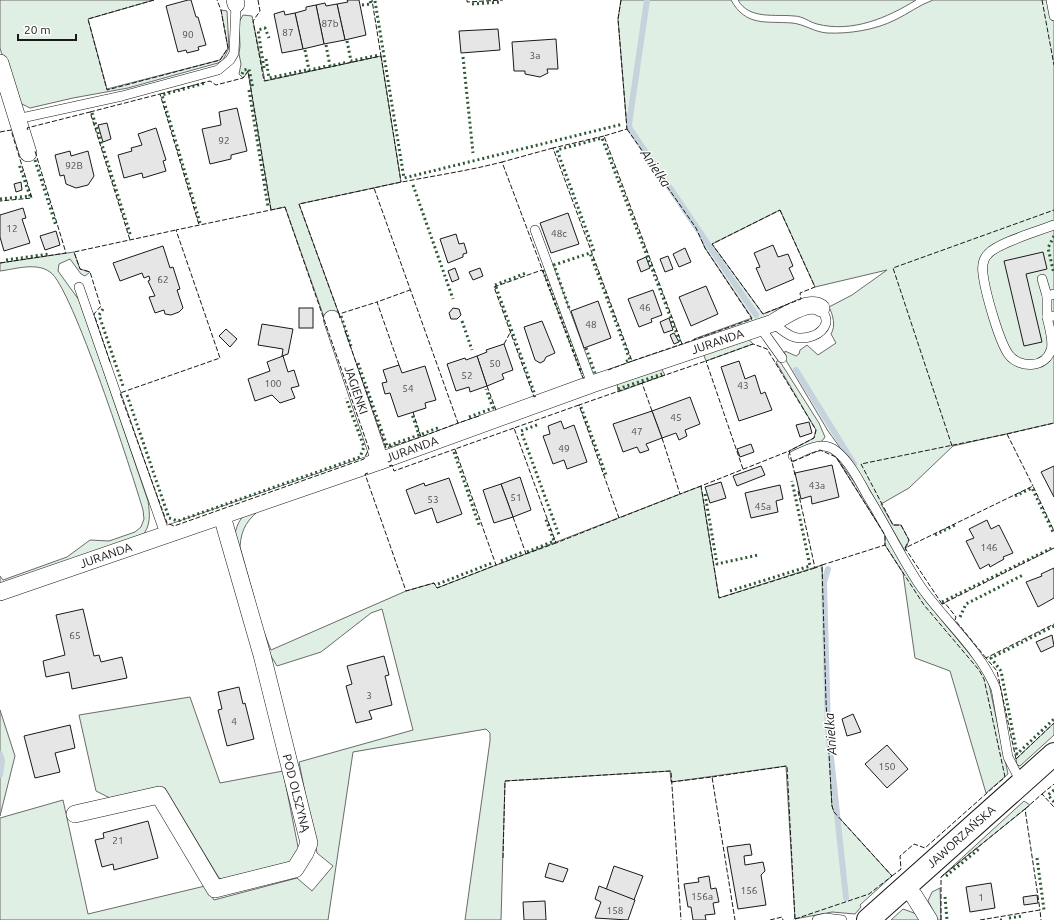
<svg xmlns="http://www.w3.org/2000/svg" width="1054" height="920" font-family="Ubuntu,sans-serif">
	<rect width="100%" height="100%" fill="#fff"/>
	<g fill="#e0efe3" stroke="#6a6a6a">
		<polygon points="0,0 154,0 88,19 107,89 220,60 228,48 221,10 227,11 229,48 223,60 218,63 128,88 73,98 30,108 16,101 0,48"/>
		<path d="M 621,0 L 731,0 C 746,27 766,21 792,23 C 804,24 814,32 827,33 C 849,34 875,30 895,20 C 908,14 919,5 933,0 L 1054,0 L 1054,423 L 953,446 L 909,488 L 881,504 L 893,525 L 901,525 L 909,540 L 905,551 L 865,482 L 828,431 L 784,357 L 785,351 L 796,356 L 799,354 L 800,350 L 807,345 L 818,355 L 836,343 L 831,334 C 836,326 833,315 829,307 L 852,295 L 887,270 L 815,287 L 780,210 L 712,244 L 763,314 L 801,299 L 766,318 L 697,341 L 694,339 L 752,318 L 705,248 L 696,228 L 627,129 L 618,19 Z"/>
		<path d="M 738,0 L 916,0 C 887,18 852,33 817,24 C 809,22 803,16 794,16 C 776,14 749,20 738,0 Z"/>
		<polygon points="243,15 252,16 265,81 381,56 401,182 299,204 339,314 325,320 285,207 271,210 248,72 243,78 239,74 241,64 239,54 240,46 239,22"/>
		<path d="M 74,252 L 80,269 L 90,272 L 85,276 L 81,274 L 70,259 L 59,264 L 58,271 L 79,300 L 89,328 L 148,501 C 150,514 151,526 142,536 L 0,586 L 0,576 L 3,580 L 67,557 L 90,540 L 109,541 L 135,532 L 141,527 L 144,519 L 143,510 C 133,476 72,286 50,272 C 36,262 16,269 0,271 L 0,263 Z"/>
		<polygon points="747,337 753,344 706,361 703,353"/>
		<polygon points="779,360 819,423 825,437 822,441 790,454 789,451 814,438 816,430 776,362"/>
		<polygon points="661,368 665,375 618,392 617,382"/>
		<polygon points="836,457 855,483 925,600 982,669 989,684 1008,774 986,793 950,671 915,658 903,573 885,545 885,535"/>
		<path d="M 701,486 L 719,598 L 822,565 L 826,701 L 832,806 L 834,812 L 892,876 L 860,905 L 861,907 L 855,914 L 832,912 L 795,919 L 786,766 L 671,782 L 670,771 L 505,781 L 501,920 L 465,920 L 490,741 L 490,733 L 486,729 L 353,752 L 328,920 L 0,920 L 0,818 L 63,800 L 88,914 L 205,886 L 214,900 L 297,878 L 312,891 L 333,866 L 317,853 L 299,762 L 413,730 L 382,609 L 371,613 L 321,652 L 277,666 L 268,651 L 235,534 C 239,515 246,514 263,507 C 248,519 241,528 240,547 L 262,627 L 271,650 L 406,591 L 434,583 L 437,588 Z"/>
		<polygon points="190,697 220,783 283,771 299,852 290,865 224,880 219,878 165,788 158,787 110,798 96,791 79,715"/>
		<polygon points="0,710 15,756 0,816"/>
		<polygon points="1054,723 1054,735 1020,766 1017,765 1016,759"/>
		<polygon points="1024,801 1030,805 941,877"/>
		<polygon points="940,888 941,920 938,920 928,901 932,892"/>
		<polygon points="903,909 914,913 921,920 891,920"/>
	</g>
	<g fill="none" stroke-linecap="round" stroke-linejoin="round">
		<g stroke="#c6d2dc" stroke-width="6">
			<polyline points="647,0 629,124 630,129 756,315"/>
			<polyline points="796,370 854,464"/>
			<polyline points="828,569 824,582 828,729 846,898"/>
			<polyline points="0,754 2,761 0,775"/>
		</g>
	</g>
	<g fill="#e6e6e6" stroke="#1a1a1a">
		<polygon points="188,0 191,0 196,17 198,17 206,45 198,47 199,50 187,53 186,50 178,52 166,6"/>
		<polygon points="347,0 359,0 366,35 345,40 337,4 348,2"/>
		<polygon points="325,3 326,6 337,4 345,40 324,44 316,5"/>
		<polygon points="316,5 324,44 303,49 295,13 306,10 306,7"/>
		<polygon points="284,11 285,15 295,13 303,49 282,53 274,14"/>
		<polygon points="498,29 500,50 461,53 459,31"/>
		<polygon points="556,39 558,69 547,69 548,73 540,77 525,74 525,71 514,71 512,42"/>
		<polygon points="237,108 247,151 231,155 231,159 210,164 202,129 221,125 219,112"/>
		<polygon points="107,123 111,139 103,142 98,125"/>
		<polygon points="156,128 166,160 163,161 166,171 143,178 142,173 124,178 118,155 132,151 131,148 142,145 138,134"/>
		<polygon points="70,151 71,156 88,151 94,176 88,185 76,188 66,184 64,175 60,176 55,155"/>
		<polygon points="21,182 22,190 16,192 14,184"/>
		<polygon points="23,208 26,218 22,219 30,243 4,251 0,237 0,215"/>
		<polygon points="568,213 579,244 551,253 540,223"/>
		<polygon points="56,231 60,245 45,250 40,236"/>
		<polygon points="456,234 459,244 464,243 467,253 463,254 463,257 448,263 440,239"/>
		<polygon points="773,245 778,257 788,254 793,266 789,268 794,279 766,291 756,268 760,267 754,253"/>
		<polygon points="163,246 170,268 173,267 180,289 177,290 183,308 179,312 171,315 165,314 164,310 155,313 149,297 155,296 148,281 150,280 149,276 144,278 142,273 120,281 113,263"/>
		<polygon points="685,248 691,262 679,267 673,254"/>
		<polygon points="1043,252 1047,269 1026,274 1042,342 1024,346 1004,261"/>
		<polygon points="668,256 673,269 665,272 660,259"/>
		<polygon points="646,257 650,268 641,272 637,261"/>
		<polygon points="455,268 459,279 452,282 448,271"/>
		<polygon points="480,268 483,276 473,280 469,272"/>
		<polygon points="706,286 718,314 691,326 679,297"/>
		<polygon points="653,290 662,315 651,319 652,322 639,327 628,299"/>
		<polygon points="598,301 611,338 584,348 571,311"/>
		<rect x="299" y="308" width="14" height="20"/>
		<polygon points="453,308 459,309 461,315 457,319 451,319 449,313"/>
		<polygon points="669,318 673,330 664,333 660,322"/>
		<polygon points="542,321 555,353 546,357 544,361 540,363 535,360 524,327"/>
		<polygon points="262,324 293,329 288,354 282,356 283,349 258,345"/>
		<polygon points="226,329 237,339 230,347 219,336"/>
		<polygon points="674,333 679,342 674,344 670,335"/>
		<polygon points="504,344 513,370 502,374 504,379 487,386 477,356 487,352 486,350"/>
		<polygon points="283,356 288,372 294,370 299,386 291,388 295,398 280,403 272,395 255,401 248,379 270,371 267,362"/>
		<polygon points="477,356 487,386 470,392 469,387 456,391 447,364 465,358 466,360"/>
		<polygon points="739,361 745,379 755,375 761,394 765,392 772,410 739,421 721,367"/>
		<polygon points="399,365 402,373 425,366 436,400 425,403 426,408 398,417 390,393 385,394 382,383 387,382 383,370"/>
		<polygon points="690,397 700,424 685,430 687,436 679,440 676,433 662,438 652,411"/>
		<polygon points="652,411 662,438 646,444 649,450 640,453 637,447 623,452 613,424"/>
		<polygon points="561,421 564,429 574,425 587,462 567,469 564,460 553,464 543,436 550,434 548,426"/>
		<polygon points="809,422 812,433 800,437 796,425"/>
		<polygon points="751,444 754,452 740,457 737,449"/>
		<polygon points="832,465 839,497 812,504 811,496 801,499 795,473"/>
		<polygon points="761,466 765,475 737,486 733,476"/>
		<polygon points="1054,466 1054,497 1041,472"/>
		<polygon points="520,477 531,510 513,517 501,484"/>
		<polygon points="449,478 462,514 437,523 432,508 415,514 406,490 424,483 425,486"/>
		<polygon points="721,482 726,498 710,503 705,487"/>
		<polygon points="501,484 513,517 494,523 483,490"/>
		<polygon points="780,485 783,499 776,501 778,512 751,518 745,493"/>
		<polygon points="987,520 991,529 999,525 1013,553 1003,557 1004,559 990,567 989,564 980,569 966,541 974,538 969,529"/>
		<polygon points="1054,568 1054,598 1038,607 1026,582 1042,576 1041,574"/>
		<polygon points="83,609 94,656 99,655 101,662 122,657 127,678 72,689 69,672 46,677 43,661 65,655 56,615"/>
		<polygon points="1052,635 1054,646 1041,652 1036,642"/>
		<polygon points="384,656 389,675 385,676 392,705 369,711 372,719 356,723 346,686 352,684 347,666"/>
		<polygon points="239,687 243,704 245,703 254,739 227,746 218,710 222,709 218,692"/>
		<polygon points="853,714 861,732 847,736 842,719"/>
		<polygon points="70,725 75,748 55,753 60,772 35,778 24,736"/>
		<polygon points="887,745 908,769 887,788 865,764"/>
		<polygon points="148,821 158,858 114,870 113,864 102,867 95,840 104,838 103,833"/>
		<polygon points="750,844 752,855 744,856 745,865 763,862 765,871 761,875 766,905 738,909 727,847"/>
		<polygon points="549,863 568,869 563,882 545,877"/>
		<polygon points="614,866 643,876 634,900 606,890"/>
		<polygon points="709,876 711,889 716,888 719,902 713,903 715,914 705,915 706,920 693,920 691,907 688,907 684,884 699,882 698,878"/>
		<polygon points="991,883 995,908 970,912 966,887"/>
		<polygon points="599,886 635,900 628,920 595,918 601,902 595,899"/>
		<polygon points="1037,895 1038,903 1024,905 1023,897"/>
		<polygon points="545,901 546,920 524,920 523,902"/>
	</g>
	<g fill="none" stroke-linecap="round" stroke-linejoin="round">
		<defs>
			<g id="lane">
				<polyline points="1051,0 1054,16"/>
				<polyline points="17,119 122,96 218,70 230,60 234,53 236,4"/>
				<path d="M 1054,225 C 1039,231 997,243 988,254 C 983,259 982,267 983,274 C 985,291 999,342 1009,355 C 1019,368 1045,369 1051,350 C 1054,341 1049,327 1047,317 L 1054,316"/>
				<polyline points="535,230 592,384"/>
				<polyline points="1042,279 1047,296"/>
				<polyline points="79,287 165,534"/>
				<polyline points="1047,317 1047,296 1054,294"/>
				<path d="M 773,323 C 779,328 787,335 794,337 C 805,340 822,336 826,323 C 827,317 823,312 821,308"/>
				<polyline points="760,327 782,358"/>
				<path d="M 793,456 C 806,450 822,440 836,451 C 849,461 859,480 867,495 C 886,525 901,558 921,587 C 945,621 980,650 996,689 L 1008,757 L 1021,782"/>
				<polyline points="817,920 826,918 842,920"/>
			</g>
			<g id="street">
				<polyline points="235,0 236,4"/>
				<polyline points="0,63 28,153"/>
				<path id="s1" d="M 332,319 L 380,461"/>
				<path id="s2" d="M 0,592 L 380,461 L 592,384 L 773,323 C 784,316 809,299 821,308"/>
				<polyline points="75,814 159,795 215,889 295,869 305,853 309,843 262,655 222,516"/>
				<polyline points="905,887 914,896 929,920"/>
			</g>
			<g id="secondary">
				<path id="s3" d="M 868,920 L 1054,754"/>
			</g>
		</defs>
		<use href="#lane" stroke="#1a1a1a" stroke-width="10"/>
		<use href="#street" stroke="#1a1a1a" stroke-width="18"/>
		<use href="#secondary" stroke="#1a1a1a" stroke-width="24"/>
		<use href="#lane" stroke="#fff" stroke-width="9"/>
		<use href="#street" stroke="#fff" stroke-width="17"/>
		<use href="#secondary" stroke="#fff" stroke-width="22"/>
		<g stroke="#2b5a34" stroke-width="3" stroke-dasharray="2 3" stroke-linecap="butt">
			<polyline points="375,1 404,178 623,124"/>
			<polyline points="472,4 502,2"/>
			<polyline points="362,5 371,4 370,0"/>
			<polyline points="347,41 351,61 379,55"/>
			<polyline points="326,45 330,66 348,62"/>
			<polyline points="305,50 309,70 328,66"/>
			<polyline points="463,57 473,153"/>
			<polyline points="266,59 269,78 306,70"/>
			<polyline points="264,68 258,30 265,28 269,38"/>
			<polyline points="242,74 244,70 249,69 253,89"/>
			<polyline points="249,90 268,207"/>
			<polyline points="92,113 131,237"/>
			<polyline points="35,160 56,226"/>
			<polyline points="413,185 453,299"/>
			<polyline points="0,199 30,196 19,164"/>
			<polyline points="200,223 162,95 205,83"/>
			<polyline points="1054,236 1048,248 1054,274"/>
			<polyline points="594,251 557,150 602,138 680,342"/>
			<polyline points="6,260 49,254"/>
			<polyline points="543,270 582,374"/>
			<polyline points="495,285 526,273"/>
			<polyline points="496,287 535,395"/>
			<polyline points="569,308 554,265 590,253 630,360 624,362"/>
			<polyline points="103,309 99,315 123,386"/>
			<polyline points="341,316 351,346"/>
			<polyline points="462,321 472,350"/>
			<polyline points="586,348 595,373"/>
			<polyline points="358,363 387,446 419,435 412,414"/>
			<polyline points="618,389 662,374"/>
			<polyline points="127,395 169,518 178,521 360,457 364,447 346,398"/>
			<polyline points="581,407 606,475"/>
			<polyline points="469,417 493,408 486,389"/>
			<polyline points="537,425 521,431 559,535"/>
			<polyline points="422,434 440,427"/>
			<polyline points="454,452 479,525"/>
			<polyline points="705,494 717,564 758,555"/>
			<polyline points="1015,496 1032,488 1054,534"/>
			<polyline points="935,535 955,525"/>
			<polyline points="527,552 554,541 545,517"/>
			<polyline points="501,561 523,552"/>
			<polyline points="438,584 492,563"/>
			<polyline points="730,591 810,566 792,481"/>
			<polyline points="942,602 1054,547"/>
			<polyline points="960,617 966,604 1023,575"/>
			<polyline points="1054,626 991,658 1001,671 1017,754 1054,719"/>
			<polyline points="1054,790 1048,795 1054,802"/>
			<polyline points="1037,858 1044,910"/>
			<polyline points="946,876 979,849"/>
			<polyline points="945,897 947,920"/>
			<polyline points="1009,918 1022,916"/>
			<polyline points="1000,920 1003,920"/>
		</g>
		<g stroke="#1a1a1a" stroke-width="1" stroke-dasharray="5 2" stroke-linecap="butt">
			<polyline points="154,0 88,19 107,90 220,60 228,48 221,10 217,0"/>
			<polyline points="258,0 260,11 253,21 264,81 381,56 372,0"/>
			<polyline points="467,0 467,2 503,0"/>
			<polyline points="621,0 618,19 627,129"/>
			<polyline points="1042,0 1054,65"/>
			<polyline points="381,56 401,182"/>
			<polyline points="160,94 210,81 216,85 243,78 248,71 271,210"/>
			<polyline points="90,112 160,94 199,225"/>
			<polygon points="627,129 696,228 705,248 752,319 682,344 604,136"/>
			<polyline points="28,130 27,128 90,112 130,240"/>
			<polyline points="0,132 11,130 32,198 0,201"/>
			<polyline points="604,136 553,148 632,361 682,344"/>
			<polyline points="553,148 502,162 583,378 585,378"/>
			<polygon points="285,207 369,449 364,459 174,526 167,523 120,393 220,358 176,230"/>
			<polygon points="780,210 815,287 800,293 801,299 763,314 712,244"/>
			<polyline points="0,263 66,253 35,151"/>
			<polyline points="339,314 299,204 374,188"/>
			<polyline points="340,318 339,314 377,302"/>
			<polyline points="345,331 386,448 421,437"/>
			<polyline points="504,344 510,333"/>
			<polyline points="110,362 94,314 101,306 100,304 90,272 80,269 74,252 176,230"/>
			<polyline points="399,365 377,302 410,290"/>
			<polyline points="608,370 632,361"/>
			<polyline points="642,383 579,405 619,518 680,494"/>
			<polyline points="487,386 496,410 494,411"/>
			<polyline points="536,396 534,397 494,287 542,270"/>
			<polyline points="579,405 514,428 556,543 619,518"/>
			<polyline points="652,411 642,383 706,361"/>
			<polyline points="413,412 421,437 458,423"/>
			<path d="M 479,416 L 458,423 L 374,188 C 416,178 460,173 502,162"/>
			<polyline points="514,428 455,449 496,565 556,543"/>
			<polyline points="1007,434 1054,423"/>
			<polyline points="662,438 680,494 701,486"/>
			<polyline points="952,446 893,268 1054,210"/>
			<polyline points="792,462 789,451 701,486 719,598 815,568"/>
			<polyline points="389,466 392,465 394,471 455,449"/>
			<polyline points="743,469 706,361 753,344 767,349 816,430 814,438 789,451"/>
			<polyline points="368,473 365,474 406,591 434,583 437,588 496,565"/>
			<polyline points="795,475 792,462 820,450 836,457 885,535 885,545"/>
			<polyline points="798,491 815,568 822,565"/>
			<polyline points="513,517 526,554"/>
			<polyline points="905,548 909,540 901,525 893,525 861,464 1007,434 1033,486"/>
			<polyline points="942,604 905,548 1033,486 1054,531"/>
			<polyline points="986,658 955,620 956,617 945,603 942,604 1054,548"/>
			<polyline points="1016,759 997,671 986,658 1054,624"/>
			<polyline points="1016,759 1054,723"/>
			<polyline points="712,777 787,766 795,919 793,920"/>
			<polyline points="671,782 712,777 735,920"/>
			<polyline points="1042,794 1054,784"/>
			<polyline points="1025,809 1042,794 1054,807"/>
			<polyline points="503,858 505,781 671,771 681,920"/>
			<polyline points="795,919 869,894 892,876 834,812 832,806 826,701 822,565 885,545 924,605 979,670 984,679 1005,777 925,848 914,844 900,856 901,869 892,876"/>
			<polyline points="770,920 782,917 783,920"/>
			<polyline points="941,920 941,877 1025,809 1040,910"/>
			<polyline points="980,920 1040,910 1041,920"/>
		</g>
	</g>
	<g text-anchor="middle" stroke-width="3" stroke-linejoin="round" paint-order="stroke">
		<g font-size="10" fill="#4d4d4d">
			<text x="330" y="27">87b</text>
			<text x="288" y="36">87</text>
			<text x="188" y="38">90</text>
			<text x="535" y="59">3a</text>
			<text x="224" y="144">92</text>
			<text x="74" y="169">92B</text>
			<text x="12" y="232">12</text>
			<text x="559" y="237">48c</text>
			<text x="163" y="283">62</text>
			<text x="645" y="311">46</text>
			<text x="591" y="328">48</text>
			<text x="495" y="367">50</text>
			<text x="467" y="379">52</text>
			<text x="273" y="387">100</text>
			<text x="743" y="389">43</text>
			<text x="408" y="392">54</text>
			<text x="676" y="421">45</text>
			<text x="637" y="435">47</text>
			<text x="564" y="452">49</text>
			<text x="817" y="489">43a</text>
			<text x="516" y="501">51</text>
			<text x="433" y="503">53</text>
			<text x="763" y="510">45a</text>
			<text x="989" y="551">146</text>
			<text x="75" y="639">65</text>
			<text x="369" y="699">3</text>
			<text x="234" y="725">4</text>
			<text x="887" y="770">150</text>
			<text x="118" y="844">21</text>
			<text x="749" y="894">156</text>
			<text x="702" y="900">156a</text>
			<text x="981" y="901">1</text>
			<text x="615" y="914">158</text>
		</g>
		<g font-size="12" fill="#1a1a1a" stroke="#fff">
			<text dy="4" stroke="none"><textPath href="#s2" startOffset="760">JURANDA</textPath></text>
			<text dy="4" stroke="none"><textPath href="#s1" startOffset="75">JAGIENKI</textPath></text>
			<text dy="4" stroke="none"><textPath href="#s2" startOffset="436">JURANDA</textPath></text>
			<text dy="4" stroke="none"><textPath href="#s2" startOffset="112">JURANDA</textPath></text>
			<text transform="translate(296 793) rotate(76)" y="4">POD OLSZYNĄ</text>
			<text dy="4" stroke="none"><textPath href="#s3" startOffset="125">JAWORZAŃSKA</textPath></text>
		</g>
		<g font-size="13" font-style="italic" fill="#1a1a1a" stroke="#fff">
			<text transform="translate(656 168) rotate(56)" y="5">Anielka</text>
			<text transform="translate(830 734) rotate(-94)" y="5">Anielka</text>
		</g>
	</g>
	<path d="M18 34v6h58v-6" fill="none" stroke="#1a1a1a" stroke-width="2"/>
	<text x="24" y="34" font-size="12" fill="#1a1a1a" stroke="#ffffff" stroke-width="3" paint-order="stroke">20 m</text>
</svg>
